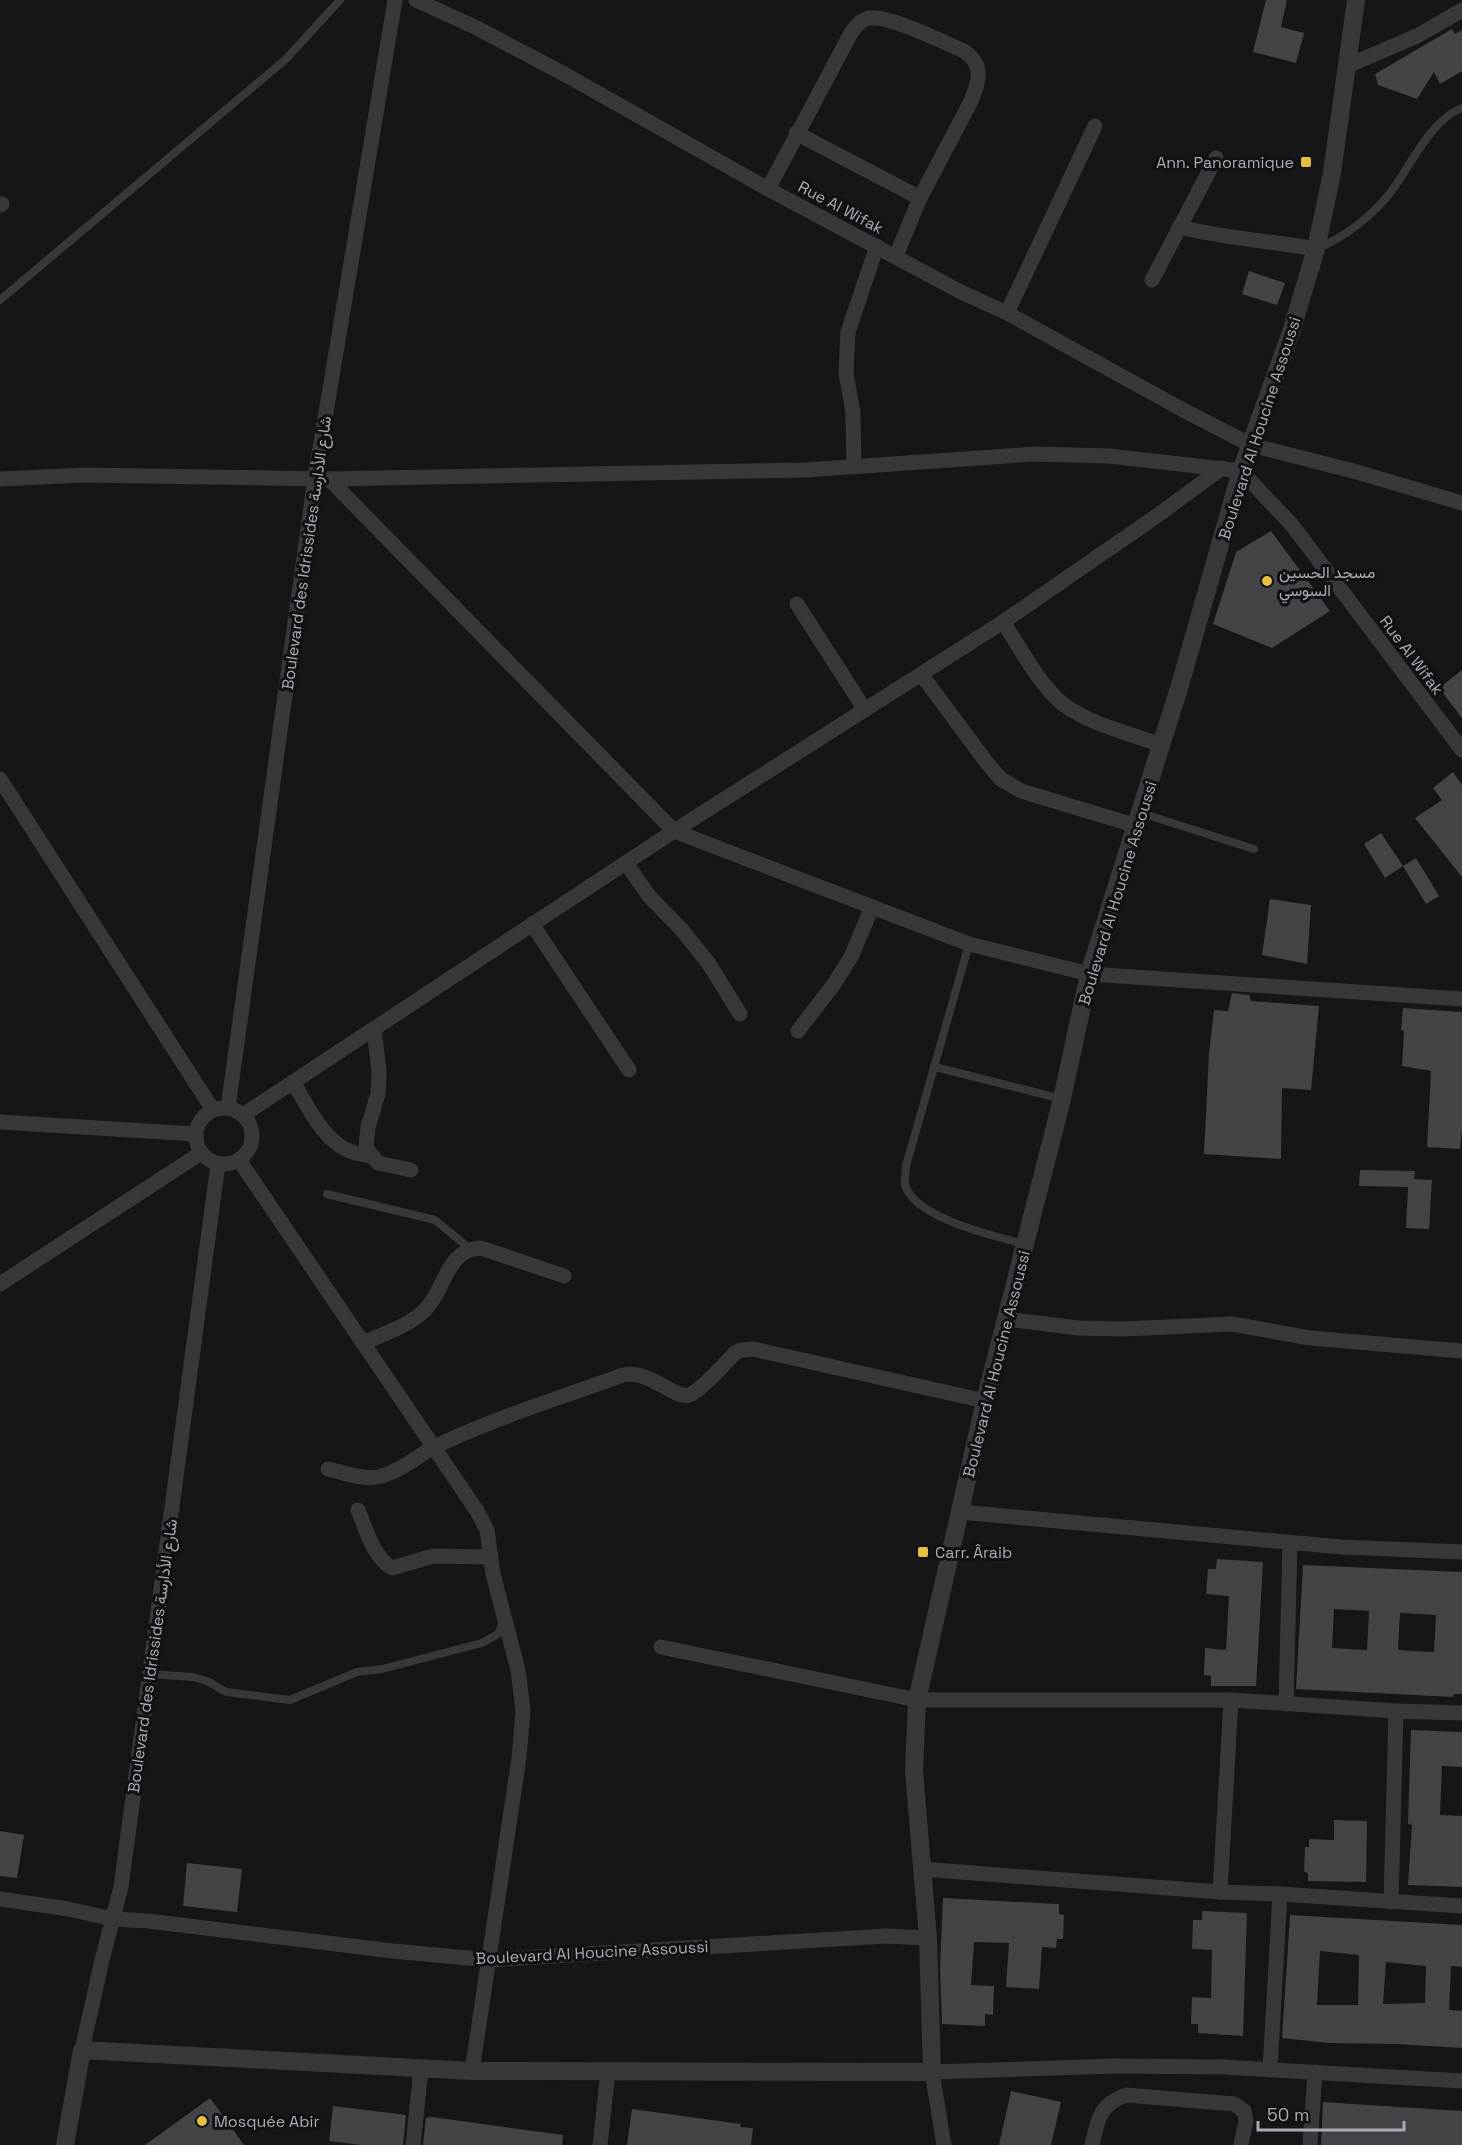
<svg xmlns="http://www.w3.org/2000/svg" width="1462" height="2145" font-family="'Space Grotesk',Vazirmatn,sans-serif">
	<rect width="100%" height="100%" fill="#161618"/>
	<g fill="#434348" fill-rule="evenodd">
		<polygon points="1266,0 1287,0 1281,27 1304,33 1296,63 1253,52"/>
		<polygon points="1452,29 1455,34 1462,30 1462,71 1440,84 1434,72 1417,99 1378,85 1375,74"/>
		<polygon points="1249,271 1285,283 1277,305 1242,294"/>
		<polygon points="1271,531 1330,611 1272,648 1213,624 1236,552"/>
		<polygon points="1462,670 1462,718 1439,688"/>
		<polygon points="1453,772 1462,785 1462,877 1415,818 1442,800 1433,788"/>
		<polygon points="1381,833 1403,866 1385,878 1364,844"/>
		<polygon points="1416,858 1439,896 1426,904 1403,866"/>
		<polygon points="1270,899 1311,905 1307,964 1262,955"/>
		<polygon points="1232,993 1249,995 1251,1001 1319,1006 1311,1090 1282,1088 1281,1159 1204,1154 1209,1054 1214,1010 1228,1011"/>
		<polygon points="1403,1008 1462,1012 1462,1128 1460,1149 1427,1147 1431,1071 1402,1066 1404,1031 1401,1030"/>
		<polygon points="1360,1170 1415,1171 1414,1179 1432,1180 1429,1229 1406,1228 1408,1187 1359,1186"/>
		<polygon points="1217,1559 1263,1562 1256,1686 1211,1686 1211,1676 1204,1675 1205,1648 1226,1650 1229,1596 1206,1594 1208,1569 1216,1569"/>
		<path d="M 1303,1565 L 1462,1572 L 1462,1694 L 1454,1694 L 1453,1697 L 1296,1689 ZM 1334,1609 L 1369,1611 L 1367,1650 L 1332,1648 ZM 1400,1613 L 1436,1615 L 1434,1652 L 1398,1650 Z"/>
		<polygon points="1411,1730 1462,1732 1462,1767 1442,1766 1440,1815 1462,1816 1462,1887 1408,1885 1412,1825 1408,1824"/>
		<polygon points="1334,1820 1367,1821 1366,1882 1308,1881 1308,1873 1304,1872 1305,1847 1309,1847 1309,1839 1334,1840"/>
		<polygon points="0,1831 24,1835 17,1878 0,1876"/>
		<polygon points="187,1863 242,1869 237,1912 183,1906"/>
		<polygon points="943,1898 1059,1904 1059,1914 1064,1915 1063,1939 1057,1939 1056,1948 1042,1947 1039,1989 1006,1987 1009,1943 974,1942 971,1985 994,1986 993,2015 985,2014 985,2026 942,2024 940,1968"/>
		<polygon points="1202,1911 1247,1913 1243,2036 1198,2033 1198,2024 1191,2024 1192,1997 1211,1998 1212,1950 1192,1949 1193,1920 1202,1920"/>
		<path d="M 1290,1915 L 1462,1925 L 1462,1967 L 1451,1966 L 1449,2010 L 1462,2011 L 1462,2048 L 1397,2044 L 1329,2043 L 1282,2038 ZM 1320,1951 L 1359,1955 L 1358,2005 L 1317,2005 ZM 1386,1962 L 1426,1966 L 1425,2003 L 1383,2004 Z"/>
		<polygon points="1011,2091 1061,2102 1051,2145 999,2145"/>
		<polygon points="210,2098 244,2145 145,2145"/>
		<polygon points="1323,2102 1462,2111 1462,2145 1321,2145"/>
		<polygon points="333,2106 406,2115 403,2145 361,2145 329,2141"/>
		<polygon points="632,2109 741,2124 740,2127 753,2128 751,2145 627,2145"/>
		<polygon points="432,2117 563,2135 562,2145 423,2145 426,2118"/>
	</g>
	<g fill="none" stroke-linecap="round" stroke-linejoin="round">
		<g stroke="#37383c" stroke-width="8">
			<path d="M 1317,249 C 1346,236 1371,217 1391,192 C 1409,168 1432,118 1462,108"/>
			<polyline points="0,300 286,59 340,0"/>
			<polyline points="1141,813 1254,849"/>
			<path d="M 969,944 L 906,1166 C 906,1172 904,1180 905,1185 C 915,1218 994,1236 1024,1244"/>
			<polyline points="935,1067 1062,1099"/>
			<polyline points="327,1194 435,1220 469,1248"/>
			<polyline points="150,1674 193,1677 207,1681 226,1692 290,1700 357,1672 382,1669 482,1643 498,1634 503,1623"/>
		</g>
		<g stroke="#37383c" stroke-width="15">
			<polyline points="416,0 477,28 566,75 768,189 961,292 1007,313 1185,411 1251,445 1357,472 1462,503"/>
			<polyline points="1347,66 1417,36 1462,10"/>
			<polyline points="796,133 920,198"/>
			<path d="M 768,189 L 851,33 C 855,27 861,19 869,18 C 889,15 943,42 964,51 C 985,66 979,80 971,101 L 920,198 L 896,256"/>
			<polyline points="0,205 2,204"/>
			<path d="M 1179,227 C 1224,238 1270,241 1316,249"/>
			<polyline points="1152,280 1216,158"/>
			<polyline points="1007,313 1095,126"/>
			<polyline points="854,467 853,413 846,373 848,332 877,246"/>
			<polyline points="0,479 84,475 329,479 806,470 1035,454 1109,456 1241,471 1292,525 1462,750"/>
			<polyline points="329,479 674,831 969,944 1089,974 1462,999"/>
			<polyline points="797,604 865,710"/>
			<path d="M 1003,622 C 1020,647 1039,685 1063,704 C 1091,725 1129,733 1161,745"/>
			<polyline points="921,674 987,763 1001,779 1021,791 1137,826"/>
			<polyline points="0,779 213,1110"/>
			<polyline points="626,863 649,896 682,930 709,964 740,1014"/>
			<polyline points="532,924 629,1070"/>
			<polyline points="374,1029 379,1071 378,1094 368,1127 366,1148 378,1163 411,1170"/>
			<polyline points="798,1031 834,984 851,957 872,907"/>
			<path d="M 293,1082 C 308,1106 323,1142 352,1152 C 358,1154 365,1155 371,1156"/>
			<circle cx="224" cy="1136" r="28"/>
			<polyline points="228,1108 315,478 395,0"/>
			<polyline points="243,1115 674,831 1003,622 1158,515 1222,468"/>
			<polyline points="0,1122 196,1134"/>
			<polyline points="239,1160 477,1511 487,1530 493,1574 518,1670 523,1710 519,1758 472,2071"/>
			<polyline points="0,1284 201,1153"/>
			<polyline points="1006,1319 1078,1328 1123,1329 1232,1324 1310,1338 1462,1351"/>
			<path d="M 363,1343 C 383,1334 409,1326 425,1310 C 446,1289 446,1249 481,1248 L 564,1276"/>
			<path d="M 328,1469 C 342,1472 362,1480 377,1477 C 398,1473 416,1457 434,1447 C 494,1418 560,1398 623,1375 C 650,1369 675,1400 689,1395 C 701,1391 725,1363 735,1353 L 741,1350 L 753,1349 L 985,1401"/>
			<path d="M 358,1510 C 366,1529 373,1557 392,1568 L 433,1556 L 490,1557"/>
			<polyline points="960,1512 1341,1547 1462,1552"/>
			<polyline points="661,1647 917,1700 1231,1700 1396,1711"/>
			<polyline points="1286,1704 1290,1542"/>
			<polyline points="922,1869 1220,1892 1280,1894 1462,1906"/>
			<polyline points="1220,1892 1231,1700"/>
			<polyline points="0,1899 68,1909 113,1919 148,1921 393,1951 489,1960 886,1936 928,1938"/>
			<polyline points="1391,1902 1396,1711 1462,1713"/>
			<polyline points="82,2050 102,1960 121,1887 218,1164"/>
			<polyline points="1270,2069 1280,1894"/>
			<polyline points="413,2145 421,2069"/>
			<polyline points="600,2145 608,2071"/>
			<polyline points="944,2145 932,2072 1115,2066 1224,2067 1462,2081"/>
			<path d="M 1092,2145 C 1098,2119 1099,2105 1126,2095 L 1234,2104 L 1244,2111 L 1246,2121 L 1241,2145"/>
			<polyline points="1310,2145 1315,2072"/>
		</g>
		<polyline stroke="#37383c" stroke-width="18" points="65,2145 82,2050 472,2071 932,2072 928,1938 914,1771 917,1700 985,1401 1062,1099 1089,974 1180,685 1241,471 1291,332 1316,249 1332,173 1356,0"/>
	</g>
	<g fill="#e4bf42" stroke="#111113" stroke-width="2">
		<rect x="1300" y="156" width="12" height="12" rx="3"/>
		<circle cx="1267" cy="581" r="6"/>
		<rect x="917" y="1546" width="12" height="12" rx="3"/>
		<circle cx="202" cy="2121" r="6"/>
	</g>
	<g text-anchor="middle" stroke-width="6" stroke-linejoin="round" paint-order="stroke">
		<g font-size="16" fill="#a9acb7" stroke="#111113" text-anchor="start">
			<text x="1294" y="168" text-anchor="end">Ann. Panoramique</text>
			<text x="1279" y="578">مسجد الحسين<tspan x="1279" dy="18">السوسي</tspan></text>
			<text x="935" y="1558">Carr. Âraib</text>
			<text x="214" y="2127">Mosquée Abir</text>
		</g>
		<g font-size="16" fill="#a9acb7" stroke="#111113">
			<text transform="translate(841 207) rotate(28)" y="6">Rue Al Wifak</text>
			<text transform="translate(1259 428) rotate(-72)" y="6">Boulevard Al Houcine Assoussi</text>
			<text transform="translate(306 553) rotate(-82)" y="6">Boulevard des Idrissides شارع الأدارسة</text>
			<text transform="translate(1412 655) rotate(53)" y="6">Rue Al Wifak</text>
			<text transform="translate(1117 893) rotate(-73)" y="6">Boulevard Al Houcine Assoussi</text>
			<text transform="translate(996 1364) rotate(-76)" y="6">Boulevard Al Houcine Assoussi</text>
			<text transform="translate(152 1656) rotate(-82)" y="6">Boulevard des Idrissides شارع الأدارسة</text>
			<text transform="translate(592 1952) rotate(-3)" y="6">Boulevard Al Houcine Assoussi</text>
		</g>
	</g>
	<path d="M1258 2121v9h146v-9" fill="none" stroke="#a9acb7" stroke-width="3"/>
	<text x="1267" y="2121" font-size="18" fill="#a9acb7" stroke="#111113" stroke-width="4.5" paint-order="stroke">50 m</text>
</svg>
